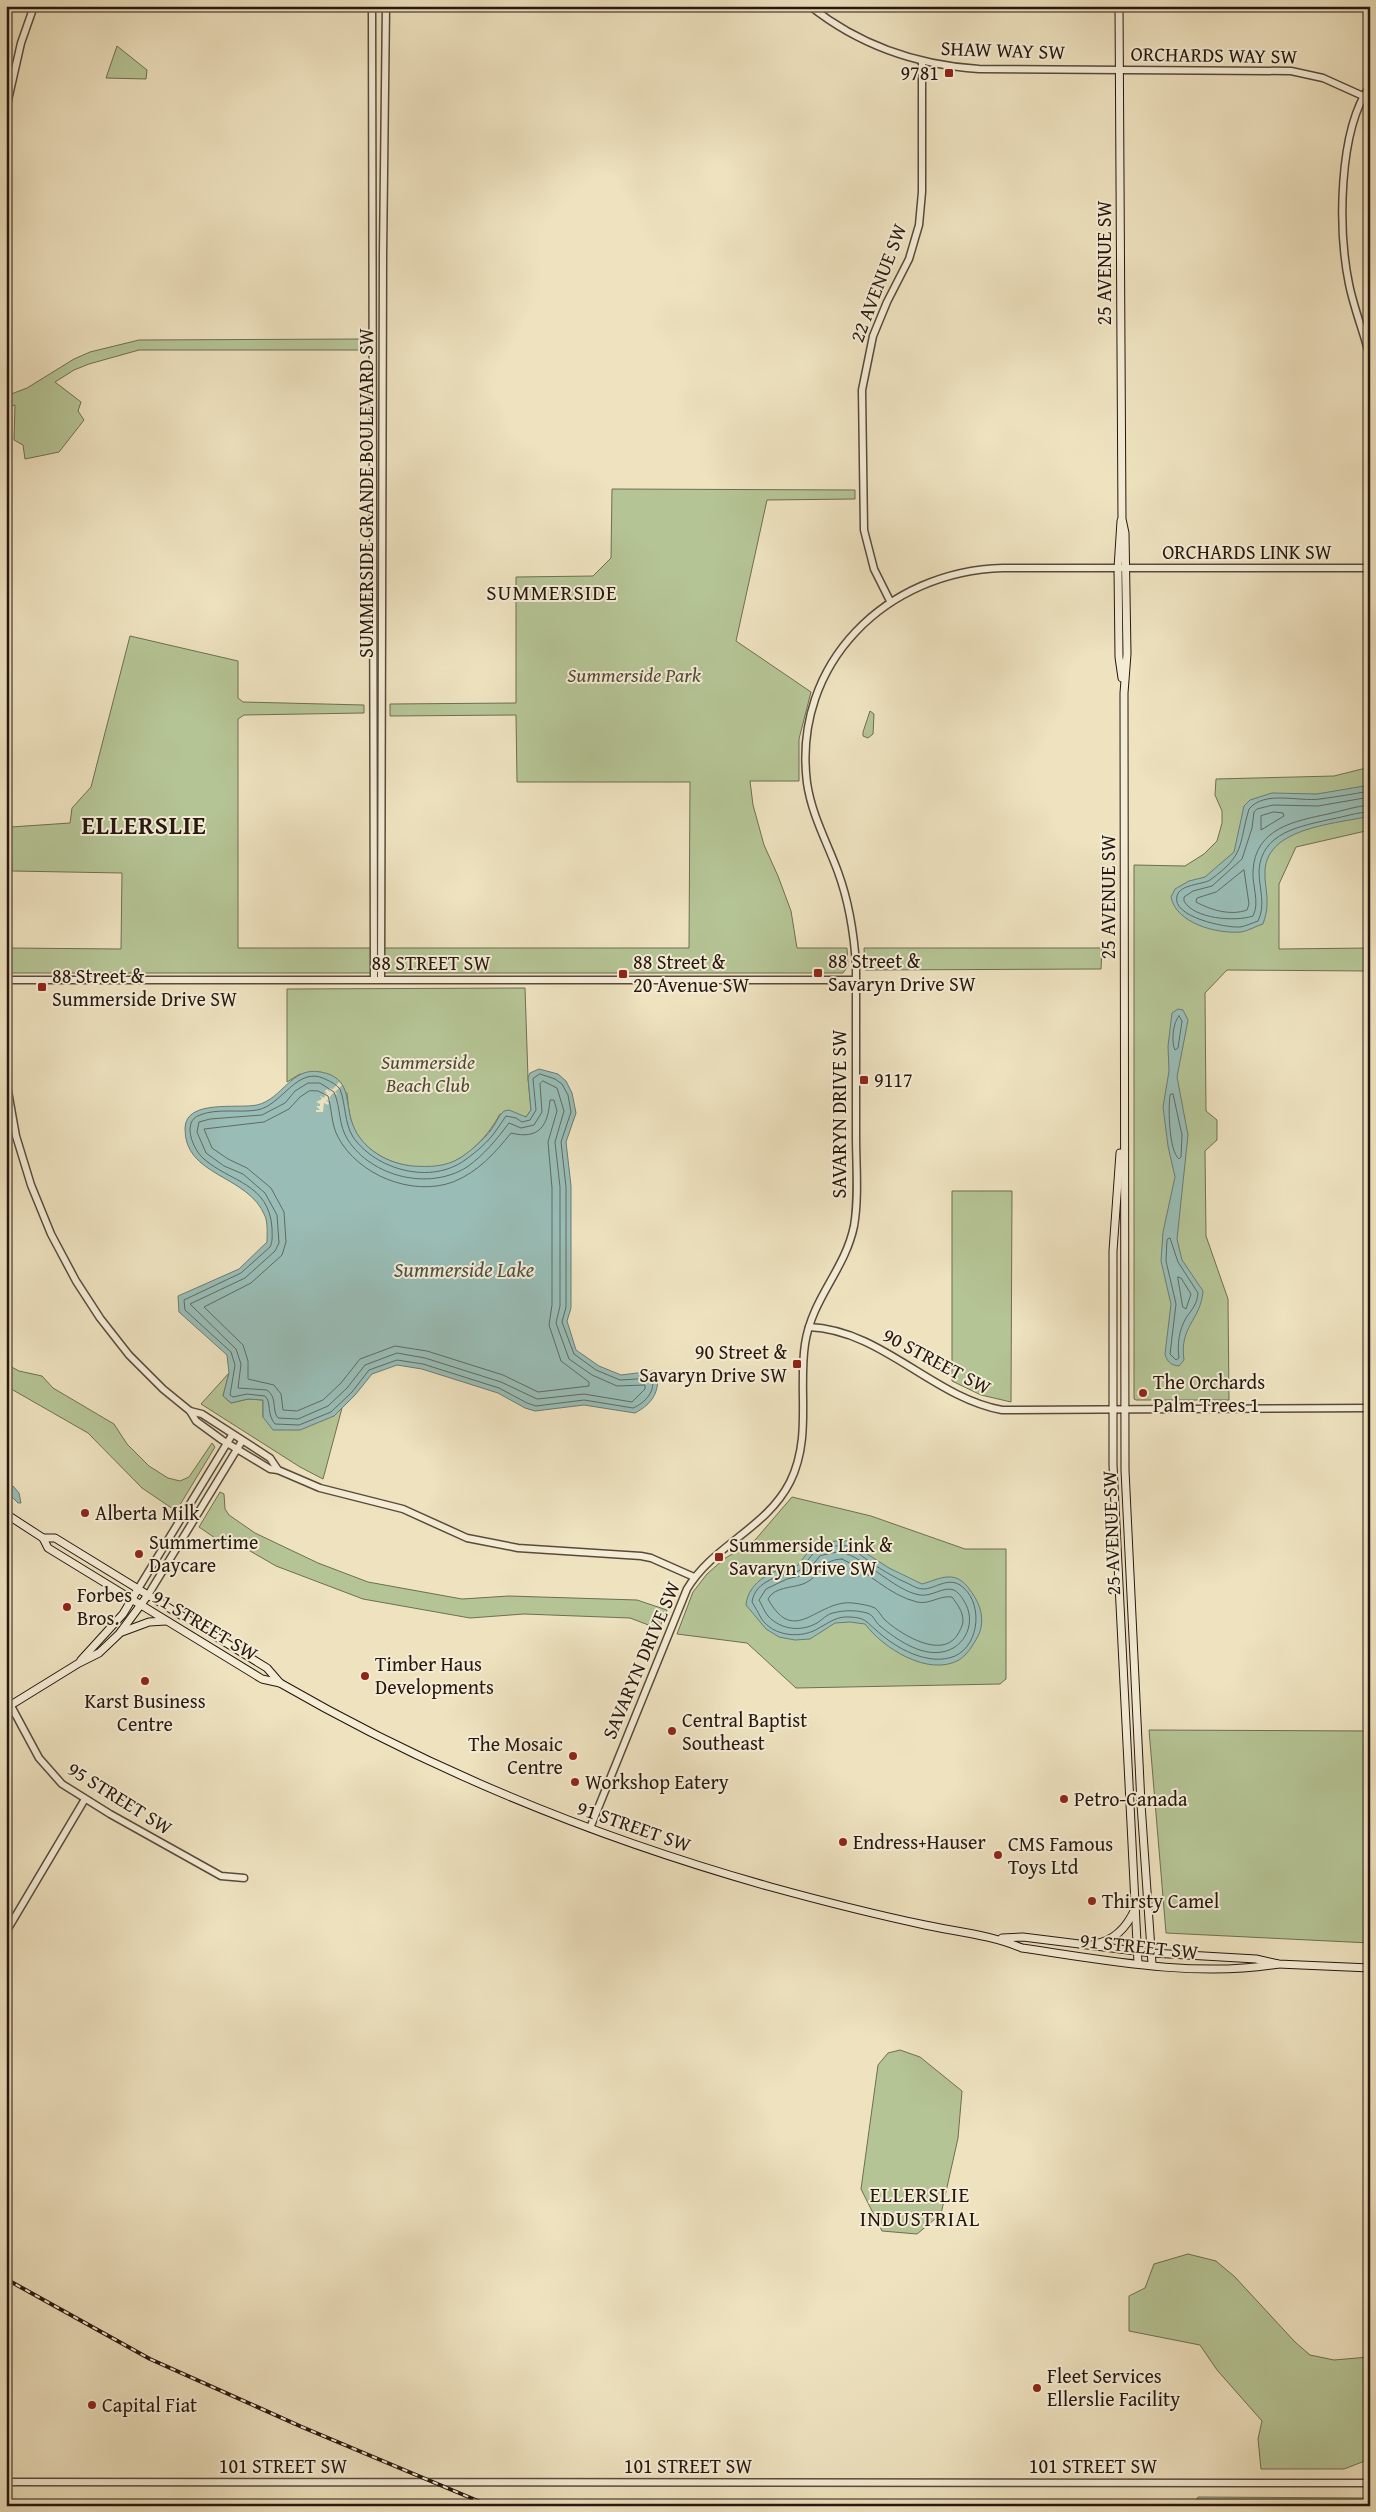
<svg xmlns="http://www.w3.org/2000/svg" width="1376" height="2512" font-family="'Gentium Book Plus',serif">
	<rect width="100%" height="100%" fill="#eee2bf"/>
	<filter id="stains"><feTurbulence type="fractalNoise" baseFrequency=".004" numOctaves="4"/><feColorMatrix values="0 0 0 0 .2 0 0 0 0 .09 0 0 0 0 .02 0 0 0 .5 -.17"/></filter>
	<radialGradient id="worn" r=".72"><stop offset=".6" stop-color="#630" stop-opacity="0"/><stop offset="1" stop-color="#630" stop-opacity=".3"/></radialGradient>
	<g fill="#b5c495" stroke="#6e6e52">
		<polygon points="117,46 147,70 146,79 106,78"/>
		<polygon points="365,339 365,350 139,350 89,364 74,370 55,382 81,402 78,411 84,420 59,452 25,459 23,445 14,440 15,405 6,407 6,396 27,388 74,359 90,352 139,340"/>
		<polygon points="612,489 855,490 855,499 767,500 736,641 811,692 799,739 799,781 750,781 753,805 764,845 778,876 791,911 797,948 847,948 848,966 843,973 6,973 6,948 121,949 122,873 12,871 11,827 70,823 72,808 91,787 130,636 238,661 238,698 243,702 364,705 364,713 244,715 238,719 238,948 689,948 690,782 517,782 516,715 390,716 390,704 516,703 516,577 593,576 611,558"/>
		<polygon points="870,711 874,714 873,734 868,738 863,736 863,732"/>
		<polygon points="1370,767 1370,830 1296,847 1279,884 1279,949 1370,948 1370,971 1227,970 1205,993 1206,1111 1217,1120 1217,1140 1205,1151 1206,1236 1228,1299 1229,1400 1136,1400 1134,1399 1134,865 1185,866 1204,854 1217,841 1222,823 1222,811 1215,795 1216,779 1334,776"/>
		<polygon points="864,948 1102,948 1101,969 865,970"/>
		<path d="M 525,988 L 528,1078 L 531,1110 L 526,1117 L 500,1114 C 489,1135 468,1158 445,1165 C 412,1174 367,1159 353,1127 C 349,1116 348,1104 347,1093 L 300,1074 L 287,1082 L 287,989 Z"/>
		<polygon points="952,1191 1012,1191 1011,1402 981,1395 952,1381"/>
		<polygon points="6,1364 19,1371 42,1376 53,1388 114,1424 127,1444 149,1466 168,1478 180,1481 189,1477 212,1443 215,1447 175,1513 171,1512 173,1509 142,1488 88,1433 6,1386"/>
		<polygon points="229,1373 223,1396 231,1403 248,1399 263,1400 263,1417 334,1416 342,1408 323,1479 300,1467 201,1404"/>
		<polygon points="220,1492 224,1494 225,1509 229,1515 255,1533 318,1563 368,1582 462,1599 509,1596 637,1600 667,1610 659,1629 630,1618 524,1614 470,1618 363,1599 276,1566 238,1544 234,1551 199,1527"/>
		<polygon points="792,1497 871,1516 965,1549 1006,1549 1006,1679 1000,1684 796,1688 747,1643 677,1634 693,1592 707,1574 724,1559 755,1540"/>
		<polygon points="1149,1730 1370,1731 1370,1943 1166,1933"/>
		<polygon points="900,2050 920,2057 962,2091 958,2138 941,2214 917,2234 882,2231 861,2189 878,2065 888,2053"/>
		<polygon points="1188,2254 1216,2261 1235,2277 1295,2342 1310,2355 1334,2360 1369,2357 1370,2459 1344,2469 1261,2469 1258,2439 1262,2421 1217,2370 1200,2345 1129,2331 1129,2296 1145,2288 1154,2264"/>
		<polygon points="1198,2497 1370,2498 1370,2506 1194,2506"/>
	</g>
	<g fill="#99bdb6" stroke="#6b7b73">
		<path d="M 1370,785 L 1370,816 C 1336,824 1268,827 1265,870 C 1264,882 1268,894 1267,905 C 1267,911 1265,918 1263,924 C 1256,926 1248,931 1241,932 C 1216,934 1176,923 1171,897 L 1175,889 L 1189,881 L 1205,877 L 1234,852 L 1244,806 L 1250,800 L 1272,793 L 1317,794 Z"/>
		<path d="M 1178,1009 L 1183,1010 L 1188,1020 L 1177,1077 L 1188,1135 L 1177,1239 L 1182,1260 L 1203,1291 C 1201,1320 1179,1326 1184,1360 L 1179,1366 C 1171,1365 1167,1362 1165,1354 L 1171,1304 L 1161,1261 L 1163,1232 L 1175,1177 L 1168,1146 L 1163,1107 L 1169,1071 L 1168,1046 L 1172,1013 Z"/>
		<path d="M 539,1069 L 558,1074 L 566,1081 L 572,1093 L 576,1113 L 566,1142 L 571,1186 L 571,1308 L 567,1321 L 576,1350 L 599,1366 L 621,1375 L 653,1371 L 657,1373 C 660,1392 652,1404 635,1413 L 584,1405 L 535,1411 L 525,1408 L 498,1393 L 422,1369 L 397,1365 L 372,1374 L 355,1395 L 334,1416 L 300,1430 L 273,1430 L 263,1417 L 263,1400 L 248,1399 L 231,1403 L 223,1396 L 229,1373 L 227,1355 L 179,1312 L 178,1296 L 239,1269 L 267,1242 C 267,1234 268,1223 265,1216 C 248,1174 184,1177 185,1128 C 186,1099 237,1109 257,1105 C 283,1099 291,1066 321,1072 C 353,1078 344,1103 353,1125 C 362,1149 388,1164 413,1166 C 430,1167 445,1167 460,1158 C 471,1151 483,1140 491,1130 C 496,1124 498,1116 504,1111 L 509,1110 L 526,1117 L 531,1110 L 528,1078 L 530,1073 Z"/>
		<polygon points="13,1486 19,1493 21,1503 18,1503 7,1492"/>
		<path d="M 835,1541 L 847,1541 L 889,1568 L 922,1584 C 930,1582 940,1577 948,1577 C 958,1576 965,1583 970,1590 C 980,1603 986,1620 978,1636 C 973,1645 968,1654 959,1660 C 928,1677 883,1648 865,1624 L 850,1622 L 835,1623 L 810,1639 L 795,1640 L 779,1637 L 766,1629 L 746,1605 C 748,1581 775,1568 797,1566 L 813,1546 Z"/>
	</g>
	<polygon fill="#eee2bf" points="339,1082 342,1085 335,1092 338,1095 333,1093 329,1098 331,1101 326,1100 329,1103 328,1105 324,1103 323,1112 316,1112 316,1110 320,1110 316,1106 320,1106 320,1104 316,1102 322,1099 320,1096 324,1098 325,1096 323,1093 327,1094 325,1091 327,1089 330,1092 328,1088 333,1089"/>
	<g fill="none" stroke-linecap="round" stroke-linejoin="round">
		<g stroke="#606a62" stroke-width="1">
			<path d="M 1370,791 C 1353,794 1336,797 1320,799 C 1298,802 1265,790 1249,809 C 1238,846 1246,854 1210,880 C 1202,885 1180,884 1177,896 C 1171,917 1226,928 1240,927 C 1246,926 1252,923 1258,921 C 1266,905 1259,888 1259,871 C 1261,832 1301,826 1332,819 C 1344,817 1357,812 1370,812"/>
			<path d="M 1370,797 L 1318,806 L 1273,805 L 1257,809 L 1254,812 L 1252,828 L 1242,859 L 1212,886 L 1193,891 L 1184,897 L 1184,901 C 1194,919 1235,922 1253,916 C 1260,902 1252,886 1253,871 C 1255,828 1295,821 1328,814 C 1342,811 1356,806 1370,805"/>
			<polygon points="1274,812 1283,813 1284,816 1261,830 1261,816"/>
			<path d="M 1244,870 L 1249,904 L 1247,910 C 1230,916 1211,910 1196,902 L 1197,898 L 1216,892 Z"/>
			<path d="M 1179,1016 L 1182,1021 L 1178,1048 L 1175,1050 C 1171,1042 1173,1022 1179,1016 Z"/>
			<path d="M 540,1074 L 555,1079 L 562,1084 L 568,1095 L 571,1112 L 561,1142 L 566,1187 L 566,1307 L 562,1322 L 574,1354 L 596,1370 L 620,1380 L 652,1378 C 656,1391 645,1403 633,1408 L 584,1400 L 536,1406 L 527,1403 L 499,1388 L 423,1364 L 397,1360 L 369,1370 L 352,1392 L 331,1412 L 299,1425 L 275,1424 C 266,1413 272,1403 265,1396 L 247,1394 L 233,1397 L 230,1395 L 235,1365 L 231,1352 L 185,1310 L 184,1300 L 241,1273 L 270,1247 C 273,1241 272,1235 272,1228 C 269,1183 230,1182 204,1159 C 193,1150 181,1121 200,1115 C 217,1108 239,1113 257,1110 C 282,1106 297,1065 325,1079 C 331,1082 336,1084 340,1089 C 346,1105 344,1122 353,1137 C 376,1170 431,1185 465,1160 C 476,1152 487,1143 495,1132 C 499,1127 502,1121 506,1116 L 516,1118 L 522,1122 L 530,1120 L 536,1110 L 533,1079 Z"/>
			<path d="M 543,1081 L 557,1088 L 564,1111 L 555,1142 L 560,1187 L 560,1306 L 556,1323 L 569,1359 L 592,1375 L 617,1386 L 645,1385 L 645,1389 L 632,1402 L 584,1394 L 537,1399 L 501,1382 L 425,1358 L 397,1353 L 365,1365 L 347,1388 L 328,1406 L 298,1419 L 278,1418 C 271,1409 278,1398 267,1390 L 238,1388 L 241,1364 L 236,1349 L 190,1304 L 245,1278 L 275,1251 L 279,1243 L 277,1215 L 265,1193 L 243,1174 L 224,1166 L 206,1153 L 197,1132 L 199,1122 L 210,1119 L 262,1115 L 285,1103 L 295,1091 L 308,1083 L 320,1083 L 334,1092 C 341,1108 338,1125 348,1140 C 372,1177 429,1191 467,1167 C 484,1155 497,1139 509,1123 L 521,1128 L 534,1125 L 542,1112 L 540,1084 Z"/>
			<path d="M 318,1091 L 328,1096 C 332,1109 331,1124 338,1137 C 358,1175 412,1197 453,1182 C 478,1172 495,1153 511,1133 C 539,1140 548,1126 550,1100 L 554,1100 L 557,1111 L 548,1142 L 552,1188 L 552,1305 L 549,1325 L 561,1361 L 589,1382 L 589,1386 L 538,1392 L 503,1375 L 427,1351 L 395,1346 L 360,1359 L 341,1383 L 323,1400 L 297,1411 L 283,1410 L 281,1394 L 274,1385 L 248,1379 L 248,1361 L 243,1345 L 204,1307 L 251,1283 L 282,1255 L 286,1242 L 284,1212 L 271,1188 L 247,1168 L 228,1159 L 212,1148 L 204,1129 L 264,1122 L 289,1109 L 300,1097 L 309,1091 Z"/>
			<path d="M 1173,1094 L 1182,1135 L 1181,1157 L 1179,1159 C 1169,1151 1168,1109 1170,1095 Z"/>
			<path d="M 1170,1238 L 1178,1262 L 1198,1293 C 1197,1305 1192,1309 1186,1318 C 1179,1330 1177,1345 1179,1358 L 1176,1360 L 1170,1354 L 1176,1304 L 1166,1261 L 1167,1240 Z"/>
			<polygon points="1178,1277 1181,1278 1191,1294 1186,1309 1183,1307"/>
			<path d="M 836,1546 C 839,1546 844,1545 847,1546 C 854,1549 860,1555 866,1559 C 880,1569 893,1577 909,1584 C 913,1586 918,1589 923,1589 C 935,1589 947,1577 960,1585 C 983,1600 981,1644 955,1656 C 929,1667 895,1648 876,1630 C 865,1621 866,1618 850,1617 C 837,1616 830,1622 819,1628 C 802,1639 773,1637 761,1618 C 758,1612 755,1607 752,1602 C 755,1580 782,1575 799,1571 L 816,1550 Z"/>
			<path d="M 837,1552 C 859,1551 893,1591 920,1595 C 932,1597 943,1586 954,1590 C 958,1592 961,1596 964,1601 C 977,1621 966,1648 942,1652 C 920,1656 896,1639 880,1626 C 875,1622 874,1615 867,1613 C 856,1610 844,1610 833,1613 C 827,1614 822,1620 817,1623 C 801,1632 781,1630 768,1616 C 764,1611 762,1605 759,1600 L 766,1589 L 787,1579 L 804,1575 L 820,1556 Z"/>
			<path d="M 842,1559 C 868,1571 888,1595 917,1602 C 929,1605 940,1595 952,1597 C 957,1604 963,1611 963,1621 C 963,1626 957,1637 953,1640 C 935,1656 898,1632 885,1620 C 881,1616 879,1611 875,1608 C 869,1605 860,1604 853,1603 C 817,1599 795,1648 768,1599 C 774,1587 792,1588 803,1584 C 821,1577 818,1560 842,1559 Z"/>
		</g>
		<defs>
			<g id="tertiary">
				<polyline points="372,6 374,979"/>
				<path d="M 810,6 C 859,45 917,65 979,69 L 1291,71 L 1323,78 L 1363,96"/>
				<path d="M 1370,86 C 1338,131 1338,230 1349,284 C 1354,309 1364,333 1370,357"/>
				<polyline points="6,109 21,43 34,6"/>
				<polyline points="890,601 874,569 864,530 862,390 873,336 887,302 909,259 919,225 922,192 922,62"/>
				<polyline points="381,979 383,254 386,6"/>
				<polyline points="6,980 856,980"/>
				<polyline points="6,1080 16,1136 31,1185 51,1234 76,1281 100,1318 129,1355 163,1389 190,1411 196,1421 222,1440 270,1469 278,1470 320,1488 403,1509 467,1538 518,1548 641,1556 651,1558 694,1577"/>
				<path d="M 809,1327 C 882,1330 932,1397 1002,1410 L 1370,1408"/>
				<polyline points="190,1411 202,1414 270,1458 278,1470"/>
				<polyline points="138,1589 232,1435"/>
				<polyline points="148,1595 242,1441"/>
				<polyline points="11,1706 39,1758 62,1784 110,1814 221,1876 244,1878"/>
				<path d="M 590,1828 L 687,1589 C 713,1545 766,1529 790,1482 C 812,1438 798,1390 805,1344 C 812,1298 845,1270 854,1226 C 859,1197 856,1165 856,1135 C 856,1079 856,1022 856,965 C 854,934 849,902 838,872 C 827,842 812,816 807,783 C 792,663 887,571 1003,568 L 1370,568"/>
				<polyline points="6,1932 85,1799"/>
				<polyline points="6,2482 1370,2483"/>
			</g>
			<g id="secondary">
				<polyline points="1119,6 1122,519 1125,533 1127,654 1124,693 1125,1470 1141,1804 1152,1964"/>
				<polyline points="1121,521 1118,568 1119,657 1122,678"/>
				<polyline points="1120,1153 1113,1251 1113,1465 1138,1963"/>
				<path d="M 6,1514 L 43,1538 L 48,1548 L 262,1679 L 280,1683 C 434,1772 600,1839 771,1887 C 822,1901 873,1914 925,1925 C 958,1932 991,1935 1022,1948 C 1103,1960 1196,1978 1278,1964"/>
				<polyline points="43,1538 55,1538 267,1668 280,1683"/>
				<polyline points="122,1632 149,1622 166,1621"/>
				<polyline points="81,1660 123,1614 138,1589"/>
				<polyline points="6,1708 79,1663 99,1653 119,1634 148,1595"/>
				<polyline points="1002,1938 1023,1937 1152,1953 1256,1959 1278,1964 1370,1968"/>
				<path d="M 1094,1944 C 1115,1941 1127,1927 1135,1909"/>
			</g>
		</defs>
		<use href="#tertiary" stroke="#584a3b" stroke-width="9"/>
		<use href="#secondary" stroke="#26170f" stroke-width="9"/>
		<use href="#tertiary" stroke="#f4ecd5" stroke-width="6"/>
		<use href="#secondary" stroke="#f4ecd5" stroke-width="7"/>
		<defs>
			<polyline id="rail" points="6,2279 150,2359 302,2427 490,2506"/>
		</defs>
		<use href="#rail" stroke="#26170f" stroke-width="4"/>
		<use href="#rail" stroke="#f4ecd5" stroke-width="2" stroke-dasharray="5.5" stroke-linecap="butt"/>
	</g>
	<g fill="#8f2418" stroke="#f4ecd5" stroke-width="2">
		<rect x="944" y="68" width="10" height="10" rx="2.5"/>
		<rect x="813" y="968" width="10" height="10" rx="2.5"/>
		<rect x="618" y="969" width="10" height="10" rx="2.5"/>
		<rect x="37" y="982" width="10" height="10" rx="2.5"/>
		<rect x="859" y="1075" width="10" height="10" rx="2.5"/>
		<rect x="792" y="1359" width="10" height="10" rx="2.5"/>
		<circle cx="1143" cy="1393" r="5"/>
		<circle cx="85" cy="1513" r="5"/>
		<circle cx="139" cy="1554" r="5"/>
		<rect x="714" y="1552" width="10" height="10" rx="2.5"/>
		<circle cx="67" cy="1607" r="5"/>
		<circle cx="365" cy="1676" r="5"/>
		<circle cx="145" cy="1681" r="5"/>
		<circle cx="672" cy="1731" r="5"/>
		<circle cx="573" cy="1756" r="5"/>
		<circle cx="575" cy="1782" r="5"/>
		<circle cx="1064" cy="1799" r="5"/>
		<circle cx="843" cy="1842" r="5"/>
		<circle cx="998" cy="1855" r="5"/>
		<circle cx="1092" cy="1901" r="5"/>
		<circle cx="1037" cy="2388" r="5"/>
		<circle cx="92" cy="2405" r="5"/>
	</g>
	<g text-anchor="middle" stroke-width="4" stroke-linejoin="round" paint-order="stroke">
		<g font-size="20" fill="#26170f" stroke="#f4ecd5">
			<text transform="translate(1003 50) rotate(2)" y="7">SHAW WAY SW</text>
			<text transform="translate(1214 55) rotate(1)" y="7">ORCHARDS WAY SW</text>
			<text transform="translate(1104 263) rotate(-90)" y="7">25 AVENUE SW</text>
			<text transform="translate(878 283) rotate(-69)" y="7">22 AVENUE SW</text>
			<text transform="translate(366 493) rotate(-90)" y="7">SUMMERSIDE GRANDE BOULEVARD SW</text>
			<text x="1247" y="559">ORCHARDS LINK SW</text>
			<text transform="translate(1108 897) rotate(-90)" y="7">25 AVENUE SW</text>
			<text x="431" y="970">88 STREET SW</text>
			<text transform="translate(839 1114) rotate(-90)" y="7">SAVARYN DRIVE SW</text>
			<text transform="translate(937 1361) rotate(28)" y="7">90 STREET SW</text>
			<text transform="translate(1111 1533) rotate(-92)" y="7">25 AVENUE SW</text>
			<text transform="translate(205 1625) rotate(31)" y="7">91 STREET SW</text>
			<text transform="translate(641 1660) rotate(-67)" y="7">SAVARYN DRIVE SW</text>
			<text transform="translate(120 1798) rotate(32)" y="7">95 STREET SW</text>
			<text transform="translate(634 1826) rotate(19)" y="7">91 STREET SW</text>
			<text transform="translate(1139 1946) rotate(6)" y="7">91 STREET SW</text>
			<text x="283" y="2473">101 STREET SW</text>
			<text x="688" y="2473">101 STREET SW</text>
			<text x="1093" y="2473">101 STREET SW</text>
		</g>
		<g font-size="20" fill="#26170f" stroke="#f4ecd5" text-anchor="start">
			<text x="939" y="80" text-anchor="end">9781</text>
			<text x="828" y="968">88 Street &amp;<tspan x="828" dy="23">Savaryn Drive SW</tspan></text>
			<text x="633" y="969">88 Street &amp;<tspan x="633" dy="23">20 Avenue SW</tspan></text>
			<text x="52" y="983">88 Street &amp;<tspan x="52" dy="23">Summerside Drive SW</tspan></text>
			<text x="874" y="1087">9117</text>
			<text x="787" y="1359" text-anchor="end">90 Street &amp;<tspan x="787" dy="23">Savaryn Drive SW</tspan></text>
			<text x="1153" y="1389">The Orchards<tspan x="1153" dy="23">Palm Trees 1</tspan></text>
			<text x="95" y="1520">Alberta Milk</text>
			<text x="149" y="1549">Summertime<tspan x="149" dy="23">Daycare</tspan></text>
			<text x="729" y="1552">Summerside Link &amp;<tspan x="729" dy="23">Savaryn Drive SW</tspan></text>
			<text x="77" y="1602">Forbes<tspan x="77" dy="23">Bros.</tspan></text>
			<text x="375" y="1671">Timber Haus<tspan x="375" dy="23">Developments</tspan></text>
			<text x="145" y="1708" text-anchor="middle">Karst Business<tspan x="145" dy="23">Centre</tspan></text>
			<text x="682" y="1727">Central Baptist<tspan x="682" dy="23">Southeast</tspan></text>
			<text x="563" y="1751" text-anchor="end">The Mosaic<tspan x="563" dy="23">Centre</tspan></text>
			<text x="585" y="1789">Workshop Eatery</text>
			<text x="1074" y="1806">Petro-Canada</text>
			<text x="853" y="1849">Endress+Hauser</text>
			<text x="1008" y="1851">CMS Famous<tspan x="1008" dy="23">Toys Ltd</tspan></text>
			<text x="1102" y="1908">Thirsty Camel</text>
			<text x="1047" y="2383">Fleet Services<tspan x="1047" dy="23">Ellerslie Facility</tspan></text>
			<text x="102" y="2412">Capital Fiat</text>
		</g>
		<g font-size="20" font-style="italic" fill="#514b37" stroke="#f4ecd5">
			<text x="634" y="682">Summerside Park</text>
			<text x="428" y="1069">Summerside<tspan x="428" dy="23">Beach Club</tspan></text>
		</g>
		<g font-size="21" letter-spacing="1" fill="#26170f" stroke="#f4ecd5">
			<text x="552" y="600">SUMMERSIDE</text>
			<text x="920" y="2202">ELLERSLIE<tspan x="920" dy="24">INDUSTRIAL</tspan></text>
		</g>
		<g font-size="21" font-style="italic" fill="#4e5149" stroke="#f4ecd5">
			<text x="464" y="1277">Summerside Lake</text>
		</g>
		<g font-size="25" font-weight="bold" letter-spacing="1" fill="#26170f" stroke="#f4ecd5">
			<text x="144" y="834">ELLERSLIE</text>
		</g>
	</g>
	<rect width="1376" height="2512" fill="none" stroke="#eee2bf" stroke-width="25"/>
	<rect x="8" y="8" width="1361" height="2497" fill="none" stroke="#26170f" stroke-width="2.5"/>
	<rect x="12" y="12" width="1351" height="2487" fill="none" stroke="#26170f"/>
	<rect width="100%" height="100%" filter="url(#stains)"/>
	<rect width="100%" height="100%" fill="url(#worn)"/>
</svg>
